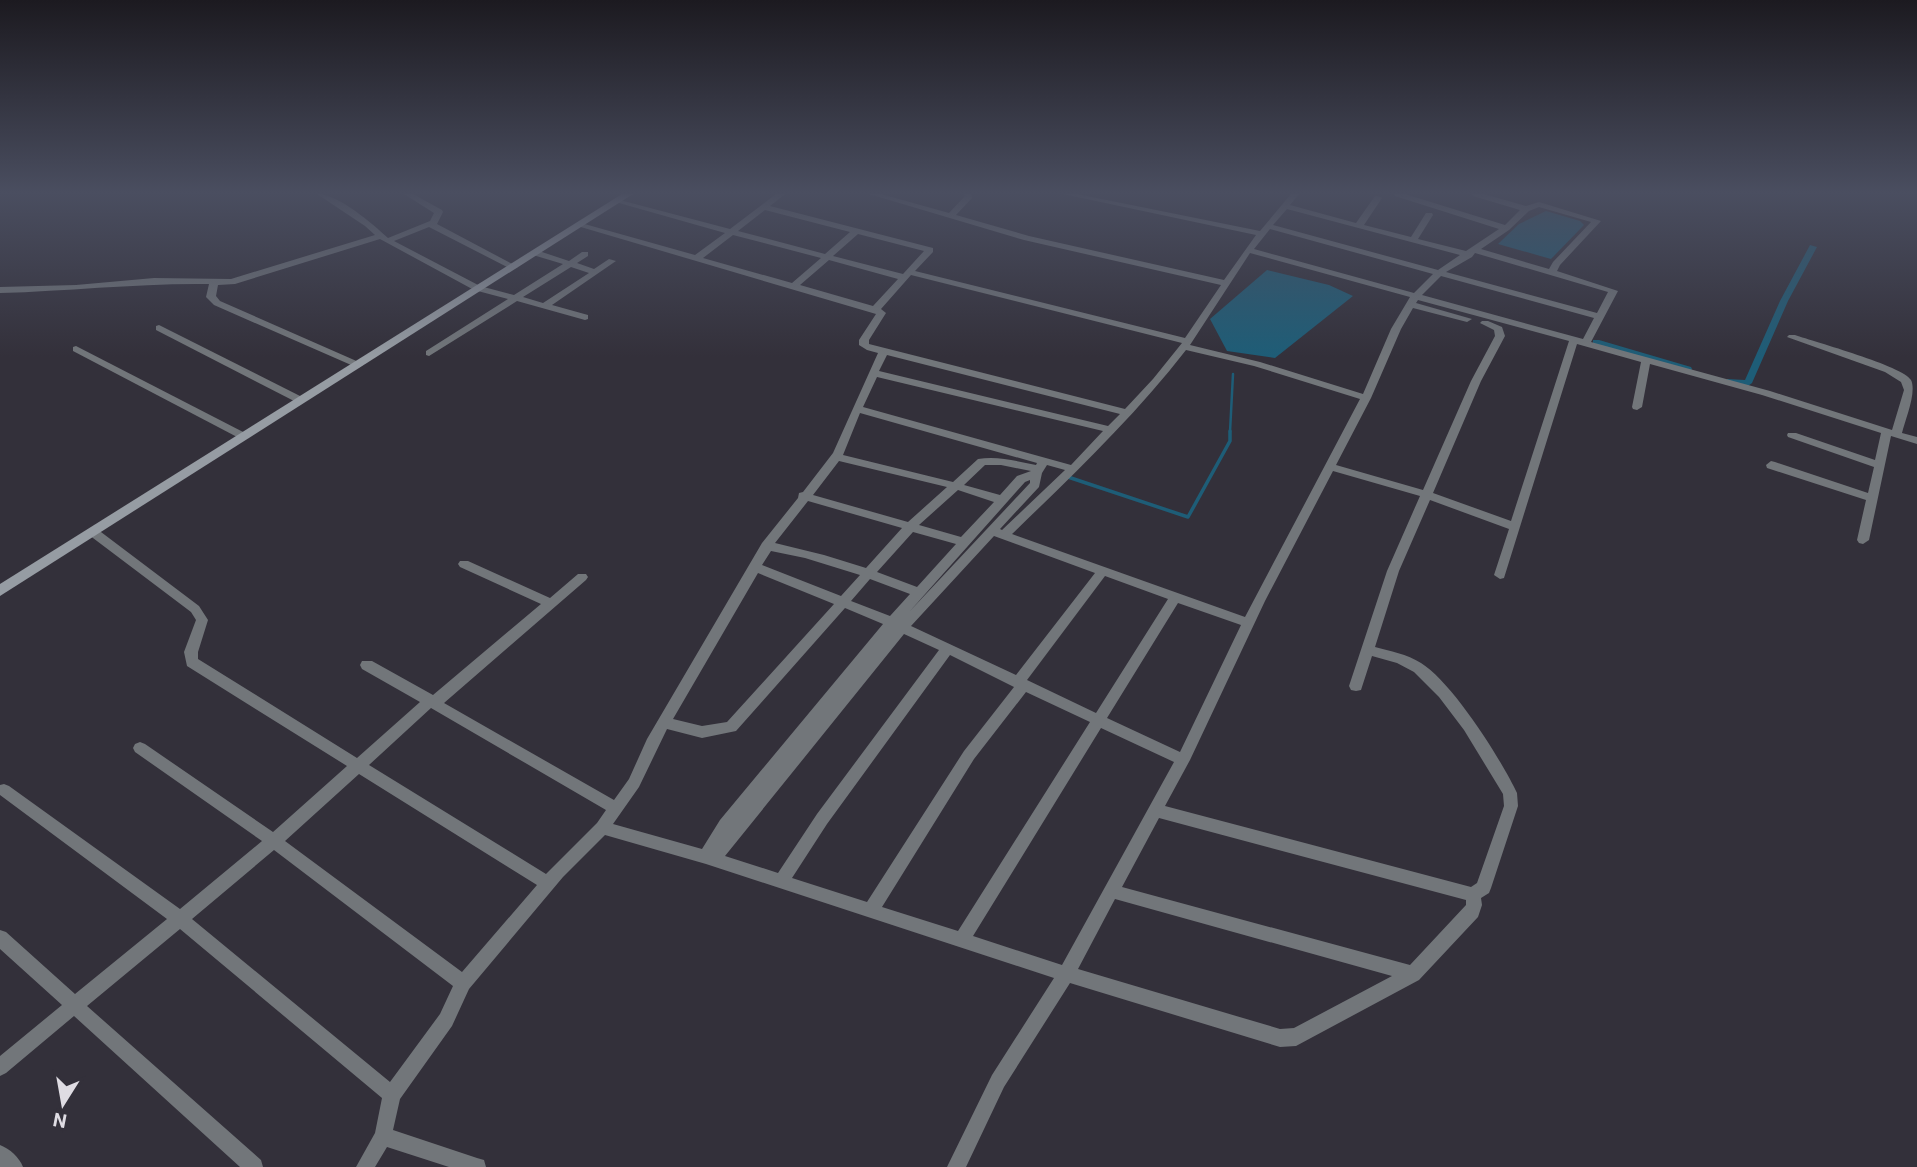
<svg xmlns="http://www.w3.org/2000/svg" width="1917" height="1167" font-family="Roboto,sans-serif">
	<rect width="100%" height="100%" fill="#33303a"/>
	<g fill="#1e5d77">
		<polygon points="1546,211 1580,221 1584,225 1551,259 1498,244 1519,224"/>
		<polygon points="1267,270 1329,285 1353,296 1275,358 1227,351 1210,319"/>
	</g>
	<g fill="none" stroke-linecap="round" stroke-linejoin="round">
		<polyline stroke="#1e5d77" stroke-width="2.5" points="1230,432 1233,374"/>
		<polyline stroke="#1e5d77" stroke-width="3.5" points="1068,477 1188,517 1230,441 1230,431"/>
		<g fill="#1e5d77" fill-rule="evenodd">
			<polygon points="1810,245 1817,247 1788,301 1752,383 1748,386 1727,383 1727,379 1745,380 1780,301"/>
			<polygon points="1593,340 1599,340 1691,367 1692,369 1691,371 1685,371 1593,344"/>
		</g>
		<g fill="#72767a" fill-rule="evenodd">
			<path d="M 317,194 C 337,193 373,224 388,238 L 430,221 L 434,213 L 404,194 L 413,194 L 442,210 L 443,212 L 437,224 L 518,267 L 511,269 L 429,227 L 394,241 L 480,286 L 514,295 L 563,264 L 533,255 L 533,251 L 539,251 L 569,261 L 582,252 L 588,252 L 588,256 L 577,263 L 594,269 L 609,259 L 616,261 L 552,305 L 588,315 L 588,319 L 585,320 L 517,301 L 429,356 L 426,355 L 426,351 L 508,299 L 474,290 L 380,239 L 235,284 L 218,285 L 216,296 L 220,301 L 361,363 L 363,365 L 358,368 L 214,305 L 206,297 L 209,284 C 139,283 70,291 0,293 L 0,287 L 76,285 L 154,278 L 231,279 L 375,235 L 365,226 ZM 571,267 L 589,273 L 543,303 L 523,297 Z"/>
			<path d="M 776,194 L 785,194 L 770,206 L 933,248 L 933,252 L 915,271 L 1185,338 L 1221,285 L 1024,240 L 869,194 L 881,194 L 949,213 L 965,196 L 963,194 L 971,194 L 972,198 L 956,215 L 1029,236 L 1224,280 L 1256,235 L 1063,194 L 1077,194 L 1260,231 L 1291,194 L 1299,194 L 1290,205 L 1356,223 L 1375,196 L 1378,196 L 1382,198 L 1364,225 L 1411,237 L 1426,213 L 1432,213 L 1433,215 L 1418,239 L 1466,251 L 1499,229 L 1395,196 L 1394,194 L 1405,194 L 1505,225 L 1520,210 L 1473,196 L 1472,194 L 1484,194 L 1526,206 L 1539,202 L 1601,221 L 1560,265 L 1557,271 L 1618,291 L 1591,342 L 1770,391 L 1892,430 L 1904,390 L 1901,382 L 1885,372 L 1787,337 L 1789,335 L 1795,335 C 1815,342 1903,366 1911,380 C 1917,392 1905,420 1902,433 L 1917,437 L 1917,444 L 1891,436 L 1869,540 L 1863,544 L 1859,543 L 1857,540 L 1866,500 L 1767,468 L 1766,465 L 1771,461 L 1775,462 L 1868,493 L 1874,467 L 1788,437 L 1787,435 L 1788,433 L 1796,433 L 1875,460 L 1881,433 L 1762,395 L 1650,364 L 1642,407 L 1637,410 L 1633,409 L 1632,407 L 1641,362 L 1577,344 L 1504,578 L 1500,579 L 1494,575 L 1509,529 L 1430,500 L 1399,571 L 1375,647 C 1390,651 1407,654 1421,663 C 1452,682 1501,759 1517,793 L 1518,806 L 1491,888 L 1489,893 L 1481,898 L 1482,905 L 1478,917 L 1419,980 L 1296,1046 L 1280,1047 L 1070,983 L 1004,1087 L 966,1167 L 947,1167 L 992,1075 L 1054,978 L 706,864 L 605,835 L 563,877 L 469,989 L 452,1026 L 400,1099 L 393,1130 L 477,1158 L 484,1160 L 486,1167 L 449,1167 L 387,1147 L 375,1167 L 356,1167 L 375,1133 L 382,1098 L 180,929 L 87,1006 L 261,1160 L 263,1167 L 240,1167 L 74,1016 L 6,1073 L 0,1076 L 0,1056 L 62,1005 L 0,949 L 0,930 L 6,932 L 75,994 L 167,919 L 0,795 L 0,785 L 4,784 L 9,786 L 180,909 L 262,841 L 135,752 L 133,748 L 135,744 L 140,742 L 145,744 L 273,832 L 347,766 L 187,666 L 184,652 L 196,620 L 191,612 L 89,535 L 87,532 L 89,529 L 97,529 L 199,606 L 208,620 L 198,652 L 198,659 L 357,758 L 420,702 L 362,669 L 360,665 L 362,661 L 372,661 L 433,695 L 541,604 L 460,567 L 458,564 L 460,561 L 468,561 L 550,598 L 578,574 L 586,574 L 588,577 L 586,580 L 444,703 L 614,800 L 629,779 L 647,739 L 762,543 L 798,498 L 799,493 L 803,492 L 833,453 L 878,353 L 867,350 L 859,345 L 859,340 L 876,314 L 574,225 L 581,223 L 695,255 L 725,233 L 612,201 L 616,199 L 730,229 ZM 1539,207 L 1591,222 L 1553,262 L 1549,269 L 1481,249 L 1509,230 L 1529,211 ZM 1287,209 L 1460,255 L 1438,270 L 1273,225 ZM 765,210 L 850,232 L 825,254 L 738,231 ZM 1270,229 L 1433,274 L 1414,293 L 1254,249 ZM 858,234 L 924,251 L 903,274 L 833,256 ZM 733,235 L 821,258 L 792,283 L 703,258 ZM 1250,253 L 1410,297 L 1391,329 L 1363,394 L 1260,362 L 1190,345 ZM 1475,253 L 1608,292 L 1597,313 L 1446,272 L 1472,257 ZM 829,260 L 898,279 L 873,306 L 800,285 ZM 911,275 L 1182,343 L 1153,379 L 1125,409 L 869,344 L 869,340 L 886,313 L 881,309 ZM 1441,276 L 1594,318 L 1583,339 L 1422,295 ZM 1418,300 L 1569,341 L 1511,521 L 1433,493 L 1481,381 L 1505,336 L 1502,327 L 1488,321 L 1482,321 L 1480,323 L 1494,330 L 1495,336 L 1471,381 L 1423,490 L 1336,465 L 1371,398 L 1401,329 L 1413,308 L 1467,322 L 1472,319 L 1416,303 ZM 1186,350 L 1254,366 L 1360,399 L 1245,617 L 1012,534 C 1073,475 1134,417 1186,350 ZM 887,355 L 1120,414 L 1108,426 L 879,371 ZM 877,377 L 1103,431 L 1071,465 L 863,407 ZM 860,413 L 1037,463 L 1036,465 C 1016,461 998,456 978,459 L 953,482 L 843,455 ZM 839,461 L 947,487 L 908,522 L 813,495 ZM 985,465 L 1001,465 L 1031,471 L 1017,476 L 1000,495 L 964,485 ZM 1047,465 L 1065,470 L 1002,530 L 1000,529 L 1039,487 L 1042,473 ZM 1333,471 L 1420,496 L 1387,571 L 1349,686 L 1351,690 L 1356,691 L 1361,690 L 1372,656 L 1397,663 L 1414,672 L 1439,697 L 1464,730 L 1503,794 L 1504,806 L 1477,883 L 1471,887 L 1165,806 L 1190,760 L 1265,601 ZM 1030,480 L 1030,483 L 910,611 L 1025,482 ZM 958,490 L 994,502 L 961,537 L 919,525 ZM 808,501 L 902,528 L 866,568 L 824,555 L 775,543 ZM 913,532 L 956,544 L 917,587 L 877,572 ZM 994,536 L 1095,573 L 1016,675 L 911,626 ZM 771,551 L 805,558 L 860,575 L 841,596 L 762,565 ZM 758,573 L 834,604 L 727,722 L 702,726 L 673,719 ZM 1105,576 L 1168,599 L 1096,713 L 1027,680 ZM 870,579 L 910,594 L 890,616 L 851,601 ZM 1178,603 L 1241,625 L 1180,752 L 1107,718 ZM 845,608 L 883,624 L 720,820 L 702,849 L 613,824 L 639,787 L 667,729 L 702,738 L 736,731 ZM 904,634 L 939,650 L 817,814 L 778,873 L 725,856 ZM 950,655 L 1014,687 L 964,751 L 867,902 L 792,878 L 827,824 ZM 1026,692 L 1090,722 L 958,931 L 882,907 L 974,759 ZM 431,708 L 606,810 L 597,823 L 546,874 L 369,765 ZM 1101,728 L 1174,762 L 1062,965 L 973,936 ZM 359,774 L 537,885 L 462,972 L 285,841 ZM 1159,818 L 1466,900 L 1466,905 L 1410,965 L 1122,887 ZM 274,850 L 453,986 L 440,1014 L 390,1082 L 192,919 ZM 1115,899 L 1392,976 L 1294,1028 L 1280,1029 L 1078,969 Z"/>
			<polygon points="159,325 304,398 305,400 304,402 296,402 156,330 156,326"/>
			<polygon points="76,346 247,434 248,436 243,439 239,438 73,351 73,347"/>
			<path d="M 0,1145 C 10,1149 19,1157 23,1167 L 0,1167 Z"/>
		</g>
		<polygon fill="#969ca3" fill-rule="evenodd" points="622,194 633,194 0,596 0,584"/>
	</g>
	<linearGradient id="sky" x2="0" y2="1"><stop stop-color="#1c1a20"/><stop offset="0.54" stop-color="#4a4e60"/><stop offset="1" stop-color="#4a4e60" stop-opacity="0"/></linearGradient>
	<rect width="1917" height="357" fill="url(#sky)"/>
	<g transform="translate(63 1104) rotate(191)" stroke="#33303a" stroke-width="5" paint-order="stroke">
	<path d="M0-5L12 26L0 18L-12 26Z" fill="#dfdce3"/>
	<text y="-10" font-size="19" font-weight="bold" text-anchor="middle" fill="#dfdce3">N</text>
	</g>
</svg>
